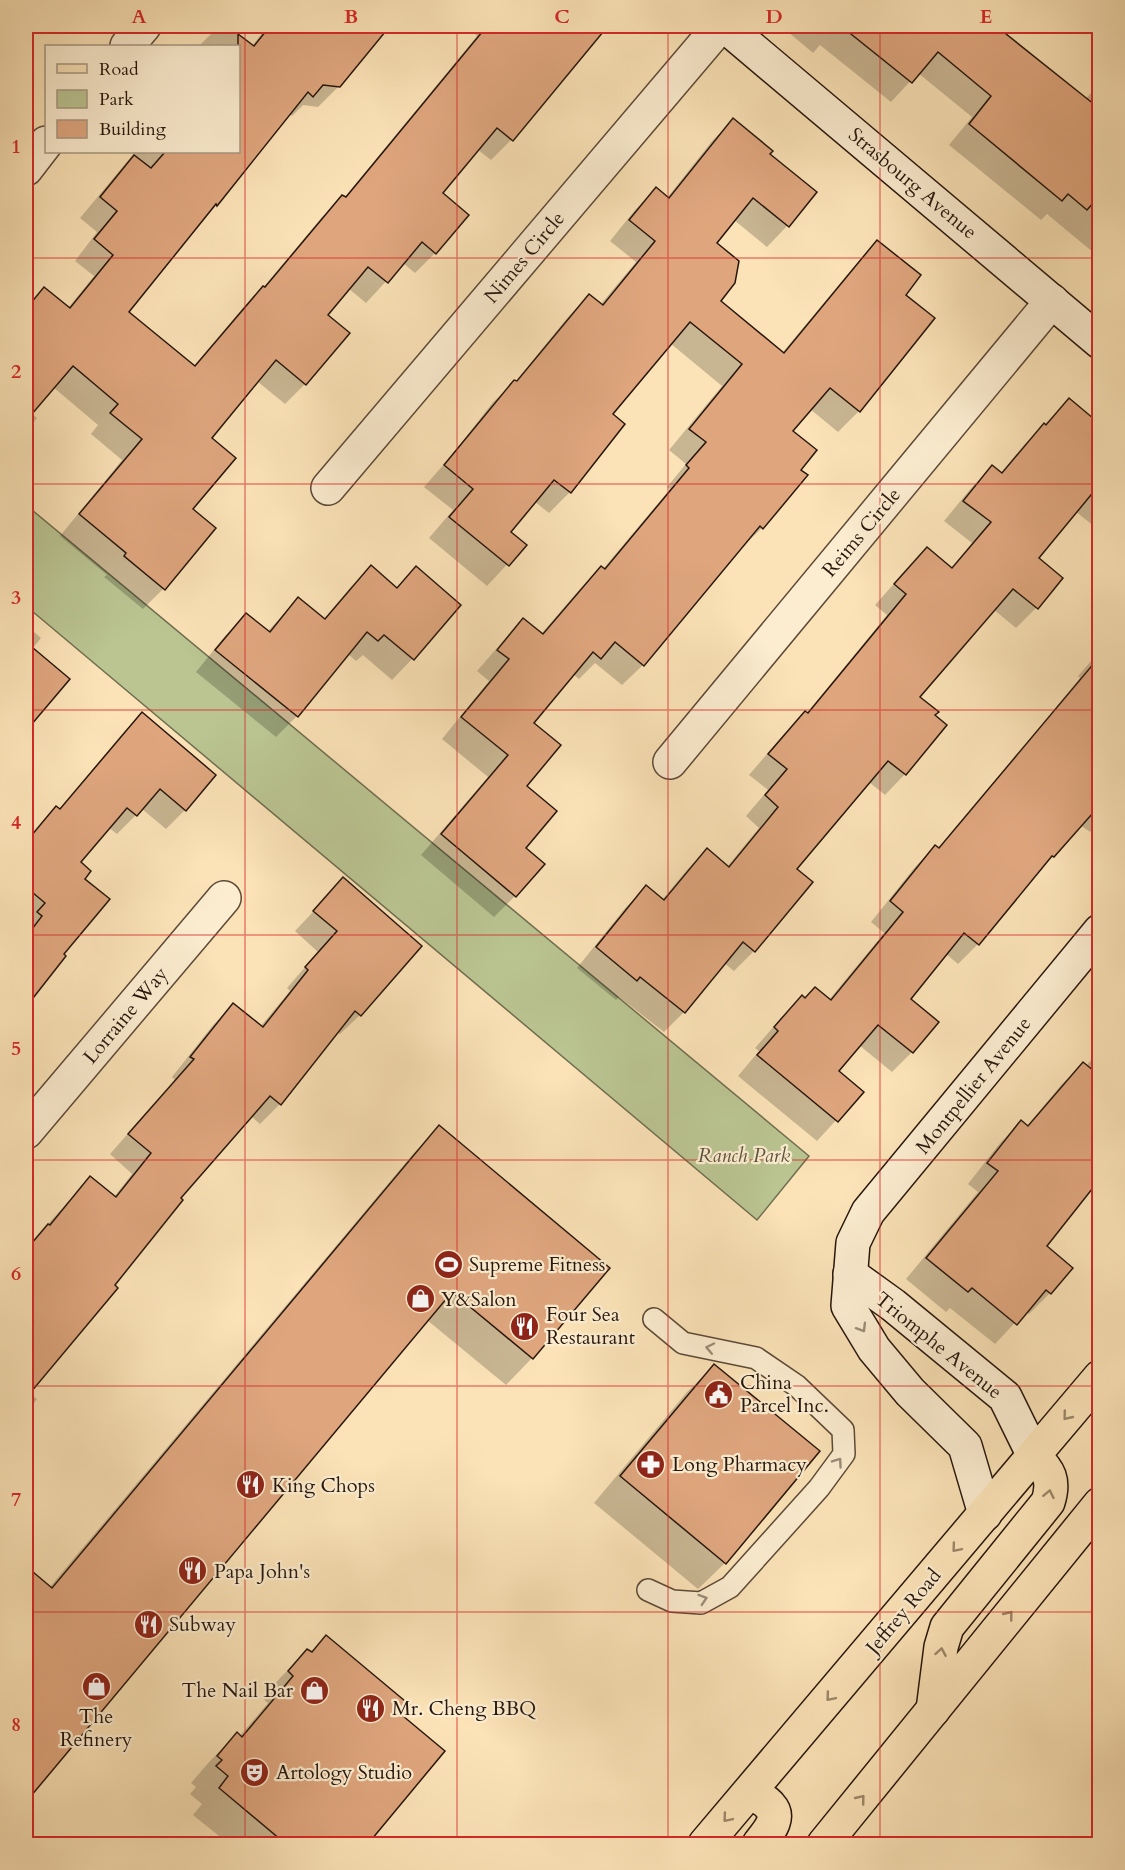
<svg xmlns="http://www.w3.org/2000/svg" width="1125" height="1870" font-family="Cardo,serif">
	<rect width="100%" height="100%" fill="#fbe3b7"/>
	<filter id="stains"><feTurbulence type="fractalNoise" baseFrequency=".00333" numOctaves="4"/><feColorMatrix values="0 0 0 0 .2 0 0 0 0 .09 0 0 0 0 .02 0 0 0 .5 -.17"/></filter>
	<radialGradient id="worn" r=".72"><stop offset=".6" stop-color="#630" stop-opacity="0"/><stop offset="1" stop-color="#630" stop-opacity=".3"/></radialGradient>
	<polygon fill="#bac592" stroke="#706e50" stroke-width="1.5" points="26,505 809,1156 757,1220 26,606"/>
	<g fill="#0003">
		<polygon points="26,26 38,26 26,40"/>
		<polygon points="219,26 226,26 252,46 268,26 388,26 339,86 318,107 303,105 292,116 289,114 127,313 193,367 243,308 262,289 322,217 344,198 477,36 475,34 482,26 584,26 597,36 511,140 491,160 477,149 440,193 435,253 415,273 403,263 366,303 348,288 326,315 305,384 285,404 257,381 210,438 191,509 214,528 163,589 143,609 104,577 107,575 60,536 122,460 91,434 98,425 53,387 31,413 37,418 26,432 26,311 28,308 26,307 44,289 68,308 94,276 75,261 97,232 80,218 135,152 238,152 238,46 199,46"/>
		<polygon points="781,26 993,26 1085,99 1100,85 1100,258 1047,214 1041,220 949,145 972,117 918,73 891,102 820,45 813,53"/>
		<polygon points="733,120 768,155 815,192 787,226 767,247 734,220 715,243 719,302 782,353 857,263 877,242 904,295 933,318 859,411 838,432 810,409 791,431 798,470 762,528 741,548 643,665 622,685 595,663 579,679 573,674 532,724 525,786 524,848 515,896 494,917 421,855 488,777 442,739 489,681 477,671 503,641 524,620 541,634 580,589 601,568 603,569 670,489 667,487 686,464 669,450 722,386 670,343 610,415 623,425 570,492 549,513 534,501 509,532 525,545 487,586 429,538 453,510 424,487 452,455 493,402 515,382 568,317 589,296 600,305 636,262 610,241 635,210 656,189 667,198 712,141"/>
		<polygon points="1069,400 1100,426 1100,531 1075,511 1037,558 1036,608 1016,628 993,609 918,697 933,716 945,725 905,774 885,795 869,782 795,869 754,951 734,971 724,963 684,1012 664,1032 619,997 616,1000 577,968 626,907 647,887 662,900 687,870 707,850 727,867 759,828 746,816 768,790 749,775 785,733 806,714 887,615 875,605 907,569 927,549 951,569 972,543 944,521 972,487 993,467 1000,474 1024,445"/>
		<polygon points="371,567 396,588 416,568 459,605 412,659 392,680 363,655 356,661 348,654 297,716 276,737 196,672 225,636 246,615 267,632 298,599 323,620 350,588"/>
		<polygon points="26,625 41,638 32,649 67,679 26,728"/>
		<polygon points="1100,651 1100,822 1090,832 1080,825 1036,873 978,944 958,964 946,954 909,1000 937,1022 912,1052 892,1072 859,1045 837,1071 862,1092 817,1141 738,1076 759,1051 755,1048 782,1017 802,997 804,999 828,1001 884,933 871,922 915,867 935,847 938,849 1008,766 1080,678 1078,676"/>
		<polygon points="142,714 185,810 166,829 142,809 117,834 108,827 79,863 83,879 62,955 36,991 26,1002 26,841 56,808 59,810 123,733"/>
		<polygon points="344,879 360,1015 340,1034 337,1032 280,1104 260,1124 251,1116 178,1198 28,1392 37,1399 26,1413 26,1248 90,1178 114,1197 132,1174 110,1154 175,1080 172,1077 213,1025 233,1005 260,1027 290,991 287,988 318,952 295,931"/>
		<polygon points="1100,1050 1100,1176 1045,1247 1071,1268 1050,1293 1029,1314 1026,1311 995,1344 950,1308 946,1312 906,1279 978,1192 968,1184 1000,1143 1021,1122 1027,1126 1062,1084 1083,1064 1086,1066"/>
		<polygon points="440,1127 608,1268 532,1358 506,1385 427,1320 37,1786 26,1798 26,1568 49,1588 413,1154"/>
		<polygon points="714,1366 725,1563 698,1589 594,1503 687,1392"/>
		<polygon points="326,1637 401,1716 365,1844 229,1844 193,1815 202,1804 190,1794 196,1787 191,1783 210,1761 237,1734 239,1737 268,1703 262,1698 281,1677 307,1651 310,1653"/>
	</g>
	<g fill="#dfa67e" stroke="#27160d" stroke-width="1.5">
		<polygon points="270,26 390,26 340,87 323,85 313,97 308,92 217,206 216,204 129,312 195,366 263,286 265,287 342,195 346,197 487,26 608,26 513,141 497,128 443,193 469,215 436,254 422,242 388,283 368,267 328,315 350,333 306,385 276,360 212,438 236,458 193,509 216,528 165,590 124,556 126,553 79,514 142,439 110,413 118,404 73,366 26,421 26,309 44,287 70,308 113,255 94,239 117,211 100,197 134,155 151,168 165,152 238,152 238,34 254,46"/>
		<polygon points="841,26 996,26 1100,109 1100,195 1087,210 1068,194 1062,201 969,124 991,96 938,52 912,83"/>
		<polygon points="733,118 773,151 770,154 817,192 789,227 753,198 717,243 739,261 735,283 721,301 784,353 877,240 921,275 906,295 935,318 860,412 830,388 793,431 817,450 801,470 808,475 763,529 760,526 644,666 615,642 601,659 593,652 534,723 561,745 527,786 557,811 526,848 545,864 516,897 441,834 508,755 461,717 509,659 497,650 523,618 543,634 601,566 605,569 689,468 686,465 706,442 689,429 742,364 690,322 613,414 625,424 571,493 554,480 511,532 527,545 509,566 449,517 473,489 444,465 514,380 517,381 589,294 603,305 655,241 629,220 656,187 669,198"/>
		<polygon points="1069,398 1100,424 1100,484 1039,558 1063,578 1038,609 1013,589 920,697 939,712 935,715 947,725 906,775 888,761 797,869 813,882 755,952 743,942 685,1013 640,977 637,981 596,947 646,885 664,900 707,848 729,867 778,807 765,795 787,769 768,754 805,711 808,713 906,594 894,584 927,547 952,568 991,522 963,501 992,465 1002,473 1044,423 1046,425"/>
		<polygon points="371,565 397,588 416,566 461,605 414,660 384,635 378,641 367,632 298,717 215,650 246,613 270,632 298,597 325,619"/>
		<polygon points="26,642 70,679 26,731"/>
		<polygon points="1100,656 1100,805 1054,857 1052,856 979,945 964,933 911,999 939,1022 913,1053 878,1025 839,1071 864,1092 838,1122 757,1055 778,1031 774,1027 802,995 805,998 815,987 831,1000 903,912 890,901 935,845 939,848"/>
		<polygon points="142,712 216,775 186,811 160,789 137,816 127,808 81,862 91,871 85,879 110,899 64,954 66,956 26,1007 26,937 42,916 37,912 45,903 26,887 26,842 56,806 60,809"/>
		<polygon points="343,877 422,946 361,1016 355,1011 281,1105 270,1096 181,1198 183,1200 115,1285 118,1288 26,1398 26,1250 48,1224 50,1225 90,1176 116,1197 151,1153 128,1134 194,1059 190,1057 233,1003 263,1027 308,970 305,967 337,931 313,911"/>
		<polygon points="1083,1062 1100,1076 1100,1179 1047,1246 1073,1268 1051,1294 1046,1290 1017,1325 972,1288 968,1292 926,1258 998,1171 987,1163 1021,1120 1028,1126"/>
		<polygon points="439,1125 610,1268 533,1359 452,1292 26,1802 26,1566 52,1588"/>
		<polygon points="714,1364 820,1451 726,1564 620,1476"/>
		<polygon points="326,1635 411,1706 403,1716 445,1751 367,1845 287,1845 219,1788 228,1776 216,1766 222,1760 217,1756 237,1732 242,1737 293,1676 288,1671 307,1649 312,1652"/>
	</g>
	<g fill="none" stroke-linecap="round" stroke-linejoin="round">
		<defs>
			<polyline id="lane" points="648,1590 672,1601 701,1603 730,1587 819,1488 844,1454 843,1430 797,1386 756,1358 683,1343 654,1319"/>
			<g id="street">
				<polyline points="127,46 144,26"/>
				<polyline points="26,169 46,143"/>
				<polyline points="328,488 720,26"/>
				<polyline points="670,762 1052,301"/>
				<polyline points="26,1132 224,898"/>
			</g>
			<g id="secondary">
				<polyline points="725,26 1100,342"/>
				<polyline points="850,1274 893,1305 1005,1397 1034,1456"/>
				<polyline points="985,1514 965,1446 910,1392 874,1349 848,1306 853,1243 868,1212 1100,931"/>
			</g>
			<g id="primary">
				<path d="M 933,1710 L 941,1647 L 947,1627 L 1048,1502 C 1055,1480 1049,1471 1034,1456"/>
				<path d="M 750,1792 C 756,1796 766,1800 770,1806 C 782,1819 766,1834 759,1844"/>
				<polyline points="705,1844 1100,1377"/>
				<polyline points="824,1844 1100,1504"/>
			</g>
		</defs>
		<use href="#lane" stroke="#5c4938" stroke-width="24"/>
		<use href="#street" stroke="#5c4938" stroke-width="36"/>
		<use href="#secondary" stroke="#27160d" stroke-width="36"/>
		<use href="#primary" stroke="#27160d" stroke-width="36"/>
		<use href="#lane" stroke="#fcedd0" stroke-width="21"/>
		<use href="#street" stroke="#fcedd0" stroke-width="33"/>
		<use href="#secondary" stroke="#fcedd0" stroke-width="33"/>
		<use href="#primary" stroke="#fbe3b7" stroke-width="33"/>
	</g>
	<defs><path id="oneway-chevron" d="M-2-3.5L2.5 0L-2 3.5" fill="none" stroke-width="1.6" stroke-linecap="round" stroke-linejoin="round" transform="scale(1.5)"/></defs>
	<g stroke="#9c8c78">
		<use href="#oneway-chevron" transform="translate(862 1328) rotate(59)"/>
		<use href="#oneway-chevron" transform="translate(710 1348) rotate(-168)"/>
		<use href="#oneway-chevron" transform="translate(838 1462) rotate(-55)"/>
		<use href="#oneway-chevron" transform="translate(703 1599) rotate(-18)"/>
	</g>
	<g stroke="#9c876a">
		<use href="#oneway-chevron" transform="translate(1067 1416) rotate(129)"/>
		<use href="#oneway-chevron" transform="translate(1049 1494) rotate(-78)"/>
		<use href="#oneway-chevron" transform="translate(956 1548) rotate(130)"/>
		<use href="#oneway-chevron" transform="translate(1009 1615) rotate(-51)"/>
		<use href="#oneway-chevron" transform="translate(941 1652) rotate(-80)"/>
		<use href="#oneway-chevron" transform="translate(830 1697) rotate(130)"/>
		<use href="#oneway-chevron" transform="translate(861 1799) rotate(-51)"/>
		<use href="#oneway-chevron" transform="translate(727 1818) rotate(130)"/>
	</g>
	<path fill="none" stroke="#d62828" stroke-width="1.5" stroke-opacity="0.55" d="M 245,26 L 245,1844M 457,26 L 457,1844M 668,26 L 668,1844M 880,26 L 880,1844M 26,258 L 1100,258M 26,484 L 1100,484M 26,710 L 1100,710M 26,935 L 1100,935M 26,1160 L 1100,1160M 26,1386 L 1100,1386M 26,1612 L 1100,1612"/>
	<defs>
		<symbol id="stadium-disc" viewBox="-11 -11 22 22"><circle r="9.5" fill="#8f2418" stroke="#fcedd0"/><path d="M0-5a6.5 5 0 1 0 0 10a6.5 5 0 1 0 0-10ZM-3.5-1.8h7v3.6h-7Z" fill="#fff"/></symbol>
		<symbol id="shop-disc" viewBox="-11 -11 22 22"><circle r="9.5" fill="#8f2418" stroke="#fcedd0"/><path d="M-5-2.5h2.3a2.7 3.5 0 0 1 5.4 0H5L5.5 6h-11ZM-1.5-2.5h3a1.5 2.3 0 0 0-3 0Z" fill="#fff"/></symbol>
		<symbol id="restaurant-disc" viewBox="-11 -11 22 22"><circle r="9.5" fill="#8f2418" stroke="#fcedd0"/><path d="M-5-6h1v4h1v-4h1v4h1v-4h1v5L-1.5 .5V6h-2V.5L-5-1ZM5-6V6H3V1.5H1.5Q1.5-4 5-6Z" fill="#fff"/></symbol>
		<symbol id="civic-disc" viewBox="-11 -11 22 22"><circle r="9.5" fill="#8f2418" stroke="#fcedd0"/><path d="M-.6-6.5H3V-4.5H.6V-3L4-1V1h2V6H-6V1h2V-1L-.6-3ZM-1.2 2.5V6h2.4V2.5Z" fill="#fff"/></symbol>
		<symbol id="pharmacy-disc" viewBox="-11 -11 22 22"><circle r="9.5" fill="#8f2418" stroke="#fcedd0"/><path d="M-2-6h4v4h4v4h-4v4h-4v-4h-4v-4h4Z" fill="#fff"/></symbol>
		<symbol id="theatre-disc" viewBox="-11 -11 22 22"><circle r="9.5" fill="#8f2418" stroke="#fcedd0"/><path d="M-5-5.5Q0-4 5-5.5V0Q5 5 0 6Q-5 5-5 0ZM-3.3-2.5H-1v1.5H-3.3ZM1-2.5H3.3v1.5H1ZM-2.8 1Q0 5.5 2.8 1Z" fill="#fff"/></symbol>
	</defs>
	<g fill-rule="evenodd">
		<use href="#stadium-disc" x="432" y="1248" width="33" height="33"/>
		<use href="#shop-disc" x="404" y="1282" width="33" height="33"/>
		<use href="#restaurant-disc" x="508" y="1310" width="33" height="33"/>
		<use href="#civic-disc" x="702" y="1378" width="33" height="33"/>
		<use href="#pharmacy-disc" x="634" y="1448" width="33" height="33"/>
		<use href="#restaurant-disc" x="234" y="1468" width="33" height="33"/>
		<use href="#restaurant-disc" x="176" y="1554" width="33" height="33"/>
		<use href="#restaurant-disc" x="132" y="1608" width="33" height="33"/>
		<use href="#shop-disc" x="80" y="1670" width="33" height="33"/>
		<use href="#shop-disc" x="298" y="1674" width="33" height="33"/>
		<use href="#restaurant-disc" x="354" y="1692" width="33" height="33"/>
		<use href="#theatre-disc" x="238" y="1756" width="33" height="33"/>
	</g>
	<g text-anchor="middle" stroke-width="4.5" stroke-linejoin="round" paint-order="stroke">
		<g font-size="20" fill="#27160d" stroke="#fcedd0">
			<text transform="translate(913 183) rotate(40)" y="7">Strasbourg Avenue</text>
			<text transform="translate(524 257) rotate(-50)" y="7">Nimes Circle</text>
			<text transform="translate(861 532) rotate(-50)" y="7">Reims Circle</text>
			<text transform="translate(125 1015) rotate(-50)" y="7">Lorraine Way</text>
			<text transform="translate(973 1085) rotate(-51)" y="7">Montpellier Avenue</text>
			<text transform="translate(939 1345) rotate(39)" y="7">Triomphe Avenue</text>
			<text transform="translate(903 1611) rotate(-50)" y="7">Jeffrey Road</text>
		</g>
		<g font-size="20" font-style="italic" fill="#5a533c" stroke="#fcedd0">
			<text x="744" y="1162">Ranch Park</text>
		</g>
		<g font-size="20" fill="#27160d" stroke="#fcedd0" text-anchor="start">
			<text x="469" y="1271">Supreme Fitness</text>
			<text x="441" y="1306">Y&amp;Salon</text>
			<text x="546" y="1321">Four Sea<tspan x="546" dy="23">Restaurant</tspan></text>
			<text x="740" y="1389">China<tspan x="740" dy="23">Parcel Inc.</tspan></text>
			<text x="672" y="1471">Long Pharmacy</text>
			<text x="272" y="1492">King Chops</text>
			<text x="214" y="1578">Papa John's</text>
			<text x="169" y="1631">Subway</text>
			<text x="293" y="1697" text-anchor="end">The Nail Bar</text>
			<text x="392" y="1715">Mr. Cheng BBQ</text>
			<text x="96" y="1723" text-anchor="middle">The<tspan x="96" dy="23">Refinery</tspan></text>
			<text x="276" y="1779">Artology Studio</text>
		</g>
	</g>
	<rect width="1125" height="1870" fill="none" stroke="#fbe3b7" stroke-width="66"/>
	<rect x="45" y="45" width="195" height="108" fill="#fcedd0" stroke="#a79782" stroke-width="1.5"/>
	<rect x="57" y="64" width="30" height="9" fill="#fbe3b7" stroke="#a79782" stroke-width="1.5"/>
	<text x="99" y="75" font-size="18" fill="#27160d">Road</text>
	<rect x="57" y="90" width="30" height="18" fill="#bac592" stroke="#a79782" stroke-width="1.5"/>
	<text x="99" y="105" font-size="18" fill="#27160d">Park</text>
	<rect x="57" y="120" width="30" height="18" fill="#dfa67e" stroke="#a79782" stroke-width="1.5"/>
	<text x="99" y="135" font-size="18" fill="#27160d">Building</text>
	<rect x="33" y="33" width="1059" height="1804" fill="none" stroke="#d62828" stroke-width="2"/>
	<g font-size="20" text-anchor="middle" font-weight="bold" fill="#d62828">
		<text x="139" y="23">A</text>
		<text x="351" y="23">B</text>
		<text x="562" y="23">C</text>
		<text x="774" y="23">D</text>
		<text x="986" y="23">E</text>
		<text x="16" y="153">1</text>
		<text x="16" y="378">2</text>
		<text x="16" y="604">3</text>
		<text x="16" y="829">4</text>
		<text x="16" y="1055">5</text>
		<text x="16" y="1280">6</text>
		<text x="16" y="1506">7</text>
		<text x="16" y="1731">8</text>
	</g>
	<rect width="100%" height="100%" filter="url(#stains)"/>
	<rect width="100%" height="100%" fill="url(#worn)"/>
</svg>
